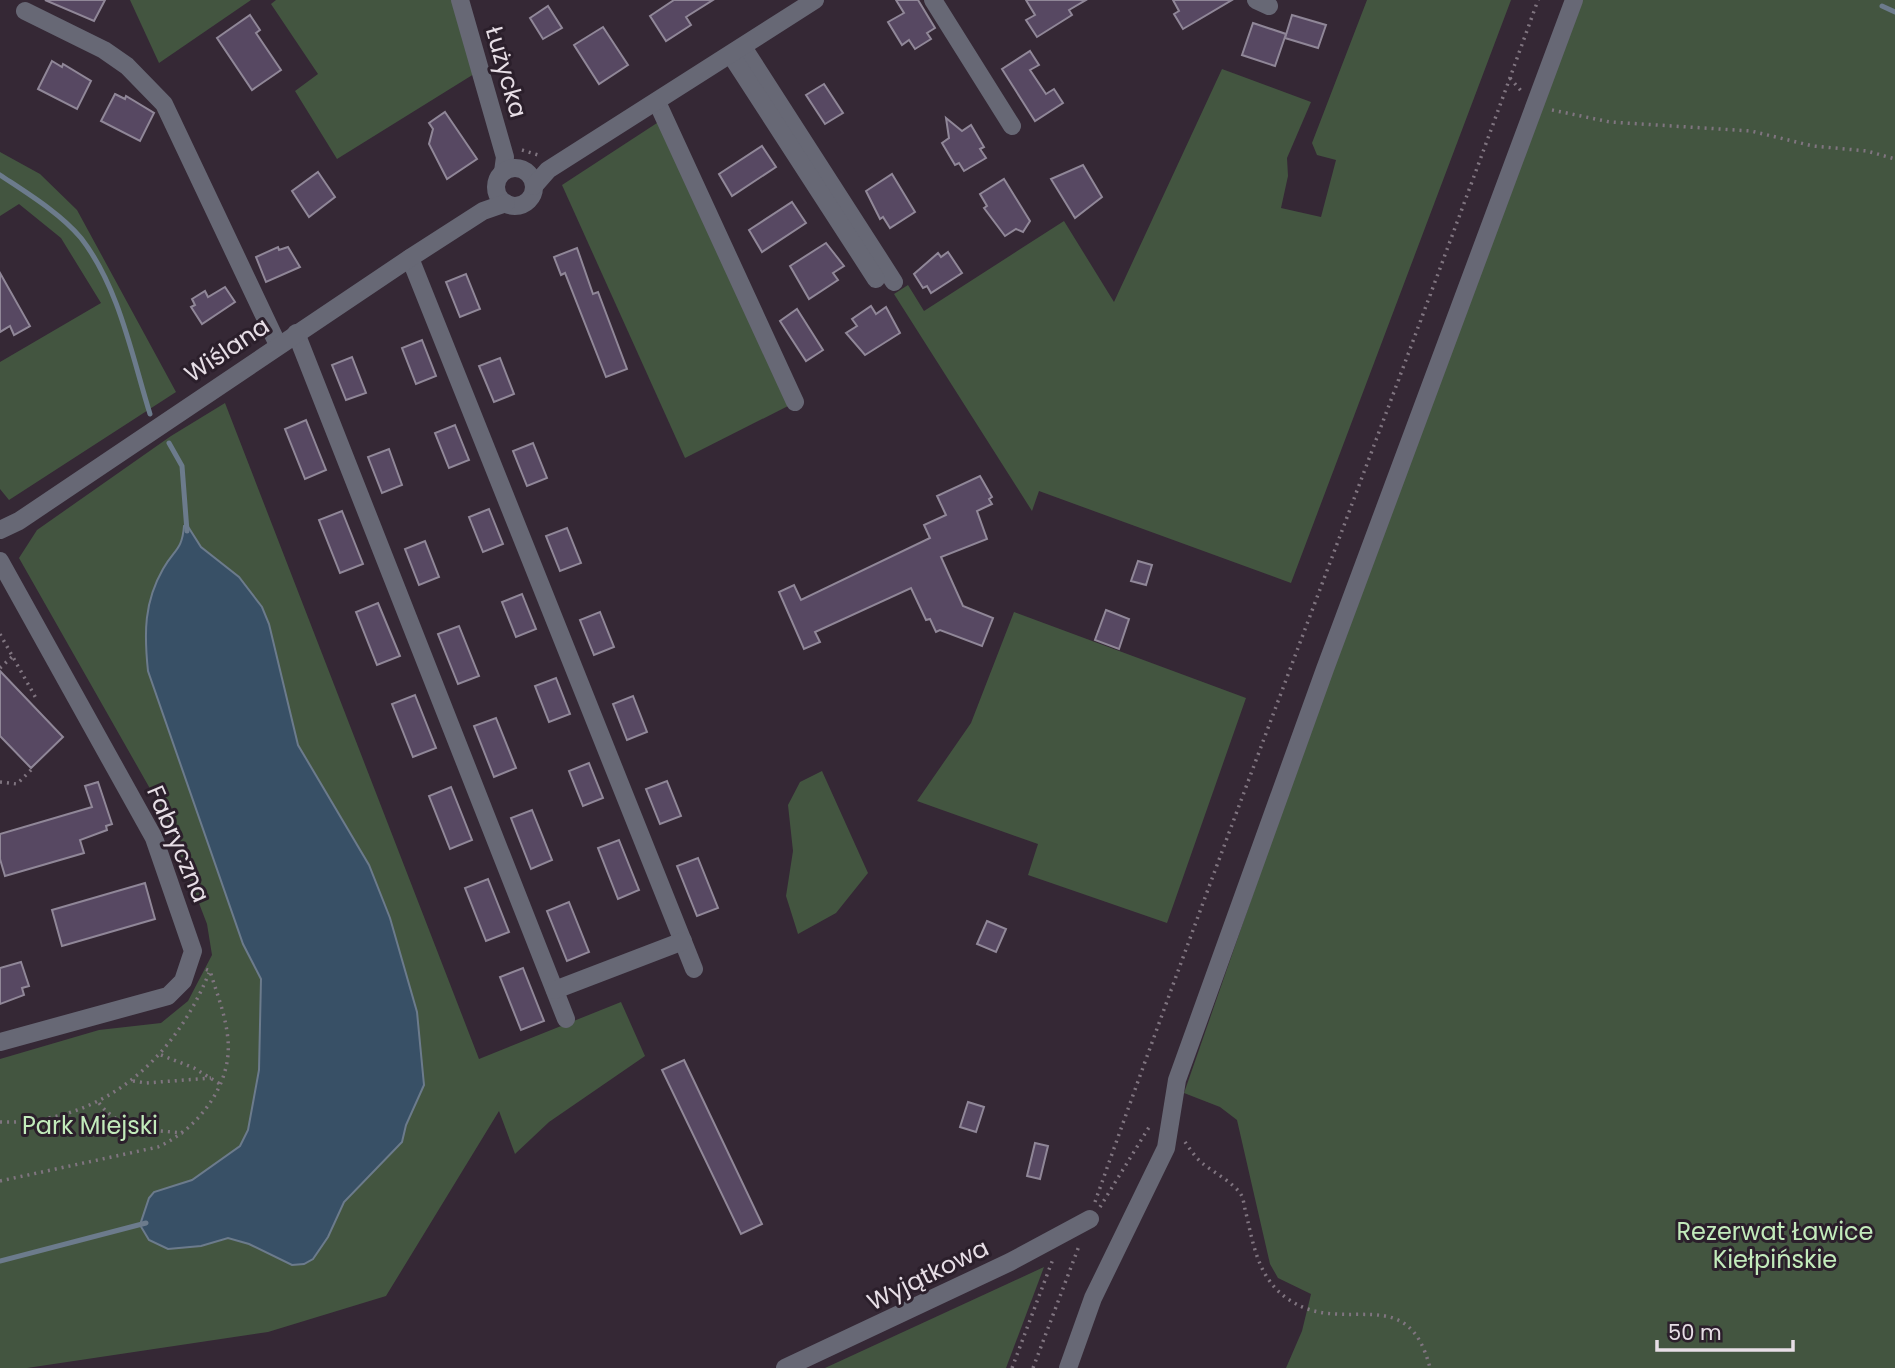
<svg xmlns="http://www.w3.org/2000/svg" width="1895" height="1368" font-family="Poppins,sans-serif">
	<rect width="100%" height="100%" fill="#352835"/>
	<g fill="#435540">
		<polygon points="130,0 251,0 159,63"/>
		<polygon points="276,0 453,0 474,74 337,159 295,91 318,74 271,4"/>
		<polygon points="1367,0 1511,0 1291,583 1039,491 1032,511 894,294 908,285 924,311 1064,221 1114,302 1222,69 1311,102 1287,158 1288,176 1281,208 1321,217 1336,160 1317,155 1312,143"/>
		<polygon points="1578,0 1895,0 1895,1368 1286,1368 1302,1331 1311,1294 1278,1278 1270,1264 1237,1120 1220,1107 1184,1093 1347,623"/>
		<polygon points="660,121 790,405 685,458 562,185"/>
		<polygon points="0,152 40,174 77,210 176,392 9,500 0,489 0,362 101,303 61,238 19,204 0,216"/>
		<polygon points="225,403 479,1059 621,1002 645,1056 549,1122 515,1154 499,1111 386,1296 268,1332 27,1368 0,1368 0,1059 99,1030 161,1023 188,1001 212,955 207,924 165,815 19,558 37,530 171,436"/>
		<polygon points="1014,612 1246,698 1167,923 1028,875 1038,844 917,801 971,723"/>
		<polygon points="822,771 868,873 836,913 798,934 786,896 793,851 788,805 800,782"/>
		<polygon points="1044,1267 1006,1368 825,1368"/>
	</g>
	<path fill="#385066" stroke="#6c7b8c" stroke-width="2" d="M 187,525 L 201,547 L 239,577 L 262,607 L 269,624 L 298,745 L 369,865 L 390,918 L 417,1012 L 424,1085 L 406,1125 L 402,1142 L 344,1202 L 328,1237 L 313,1259 L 304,1264 L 292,1265 L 249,1244 L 228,1238 L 201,1246 L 168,1249 L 149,1240 L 140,1225 L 149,1198 L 154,1192 L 192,1180 L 240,1146 L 248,1130 L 259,1070 L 261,979 L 243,944 L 148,671 C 144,633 144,602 163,569 C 174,549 182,551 184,526 Z"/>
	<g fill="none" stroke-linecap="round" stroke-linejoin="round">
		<g stroke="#6c7b8c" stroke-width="5">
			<polyline points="1882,6 1895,12"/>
			<path d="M 0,175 C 27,193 60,213 81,238 C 119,287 132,356 150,414"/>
			<polyline points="169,443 182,466 187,531"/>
			<polyline points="0,1261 146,1223"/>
		</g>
	</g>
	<g fill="#574862" stroke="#908798" stroke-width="2">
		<polygon points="45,0 105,0 94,21"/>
		<polygon points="674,0 713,0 686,17 691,25 666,41 650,16"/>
		<polygon points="896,0 918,0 935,28 927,33 931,39 915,49 909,40 902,45 888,22 904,13"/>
		<polygon points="1026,0 1086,0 1069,10 1072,15 1037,37 1026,20 1035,15"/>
		<polygon points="1173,0 1232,0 1183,29 1174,14 1179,11"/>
		<polygon points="548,6 562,28 543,39 530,18"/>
		<polygon points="250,15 260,30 256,33 281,70 252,90 217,38"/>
		<polygon points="1292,15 1326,25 1318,48 1285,38"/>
		<polygon points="1253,23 1286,34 1275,66 1242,55"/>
		<polygon points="603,27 628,65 599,84 574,45"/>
		<polygon points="1030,51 1039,65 1030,70 1046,94 1054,89 1063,103 1035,121 1002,69"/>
		<polygon points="52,61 62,67 63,64 91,81 77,109 38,89"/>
		<polygon points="824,84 843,113 825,124 806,95"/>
		<polygon points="115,94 125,99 126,96 154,113 140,141 101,121"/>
		<polygon points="445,112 477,159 447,179 429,144 433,129 429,123"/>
		<polygon points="946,118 962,131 971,125 984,147 980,149 986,158 964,171 959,163 955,165 942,143 949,138"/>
		<polygon points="762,146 776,167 732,196 719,174"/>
		<polygon points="1083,165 1102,197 1075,218 1051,179"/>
		<polygon points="318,172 335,197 309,217 292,191"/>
		<polygon points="892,174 915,212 890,228 883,217 880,219 866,191"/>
		<polygon points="1004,179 1030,221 1023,232 1016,229 1005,236 984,208 987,206 980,194"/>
		<polygon points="792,202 806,223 762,252 749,230"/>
		<polygon points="826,243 844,266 833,273 838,280 809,299 790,266"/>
		<polygon points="278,247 279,250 288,247 300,267 266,282 256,257"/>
		<polygon points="577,248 593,294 598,292 627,369 606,377 565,273 561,275 554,257"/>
		<polygon points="948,252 962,273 931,293 927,286 923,288 914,274 938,253 941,257"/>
		<polygon points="0,273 30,326 14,335 10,326 0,332"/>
		<polygon points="466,274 480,309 460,317 446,282"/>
		<polygon points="225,287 235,302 202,324 191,307 195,305 192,299 205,291 208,297"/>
		<polygon points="871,306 876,314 886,307 900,333 865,355 846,333 857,326 852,319"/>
		<polygon points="797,309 823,350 806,361 780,321"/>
		<polygon points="422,340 436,376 416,384 402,348"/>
		<polygon points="352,357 366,393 346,400 332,365"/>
		<polygon points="500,358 514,394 494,402 479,366"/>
		<polygon points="306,420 326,470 305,479 285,429"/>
		<polygon points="455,425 469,460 449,468 435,433"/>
		<polygon points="533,443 547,478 527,486 513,451"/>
		<polygon points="389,449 402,485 382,493 368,457"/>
		<polygon points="980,476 992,497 989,499 992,504 977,511 987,539 941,557 963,606 993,618 982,646 940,630 936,632 930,619 926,620 911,588 815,632 820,642 804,649 779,592 794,585 801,600 930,538 924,525 946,515 937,496"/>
		<polygon points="489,509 503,544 483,552 469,517"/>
		<polygon points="342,511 363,564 340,573 319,520"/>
		<polygon points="567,528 581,563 560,571 546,536"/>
		<polygon points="425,541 439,577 419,585 405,549"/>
		<polygon points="1138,561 1152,565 1146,585 1131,581"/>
		<polygon points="522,594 536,629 516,637 502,602"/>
		<polygon points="378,603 400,656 377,665 356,612"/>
		<polygon points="1106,610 1129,619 1119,649 1095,640"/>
		<polygon points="600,612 614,647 594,655 580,620"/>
		<polygon points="459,626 479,676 458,684 438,634"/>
		<polygon points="0,671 63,737 31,768 0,736"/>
		<polygon points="556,678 570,714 549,722 535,686"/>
		<polygon points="415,695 436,748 413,757 392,704"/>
		<polygon points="633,696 647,732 627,740 613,704"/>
		<polygon points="496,718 516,768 494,777 474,726"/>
		<polygon points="589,763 603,798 583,806 569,771"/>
		<polygon points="667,781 681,816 660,824 646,789"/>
		<polygon points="98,782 112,824 106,826 107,830 80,840 84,853 5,876 0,859 0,834 92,807 85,786"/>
		<polygon points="451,787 472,840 450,849 429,796"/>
		<polygon points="532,810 552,860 531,869 511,818"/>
		<polygon points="619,840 639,890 618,899 598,848"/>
		<polygon points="698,858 718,908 697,916 677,866"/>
		<polygon points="488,879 509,932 486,941 465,888"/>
		<polygon points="145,883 155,919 62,946 52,910"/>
		<polygon points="569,902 589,952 567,961 547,911"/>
		<polygon points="987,921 1006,929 996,952 977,944"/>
		<polygon points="21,962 29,986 22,988 24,995 0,1004 0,968"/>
		<polygon points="523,968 544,1021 521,1030 500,977"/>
		<polygon points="684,1060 762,1224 741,1234 662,1070"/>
		<polygon points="968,1102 984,1107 976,1132 960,1127"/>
		<polygon points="1035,1143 1048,1146 1040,1179 1027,1176"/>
	</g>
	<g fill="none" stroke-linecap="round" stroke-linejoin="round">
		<g stroke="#807580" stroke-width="3.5" stroke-dasharray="2 5" stroke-linecap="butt">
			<polyline points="1510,78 1523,93"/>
			<polyline points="1552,110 1610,122 1751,131 1813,146 1867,151 1895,159"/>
			<polyline points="522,150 538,155"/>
			<polyline points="0,634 37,700"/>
			<polyline points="0,668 13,656"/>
			<polyline points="0,782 17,784 32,769"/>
			<polyline points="161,1055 194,1068 220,1084"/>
			<polyline points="133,1081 146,1083 211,1078"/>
			<path d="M 99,1103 C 119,1130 153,1130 183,1133"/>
			<path d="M 0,1122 C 100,1125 173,1062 209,973"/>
			<path d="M 1185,1142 C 1190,1149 1195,1157 1202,1163 C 1213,1172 1231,1181 1240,1193 C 1244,1198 1244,1207 1246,1213 C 1254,1248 1259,1281 1291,1301 C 1346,1336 1408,1280 1430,1368"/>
			<path d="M 0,1181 L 158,1147 C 198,1129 232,1085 228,1040 C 226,1016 217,994 210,971 L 205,969"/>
			<path d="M 1095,1202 C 1237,799 1394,402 1538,0"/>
			<polyline points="1100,1207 1151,1124"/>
			<polyline points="1012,1368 1053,1259"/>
			<polyline points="1033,1368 1079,1246"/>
		</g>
		<g stroke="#676875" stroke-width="18">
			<polyline points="460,0 505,157 503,172"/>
			<polyline points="933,0 1012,126"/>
			<polyline points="1256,0 1269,6"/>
			<polyline points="25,11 104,50 127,66 164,104 278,345"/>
			<polyline points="743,47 894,282"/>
			<polyline points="731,55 876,279"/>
			<polyline points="657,102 795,402"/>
			<circle cx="515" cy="187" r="19"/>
			<polyline points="534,186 548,170 815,0"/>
			<polyline points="410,258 694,969"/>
			<polyline points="296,333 566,1019"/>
			<polyline points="0,530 19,521 410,258 483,211 506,203"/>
			<polyline points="0,561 154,838 193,951 183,981 168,996 0,1042"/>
			<polyline points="555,990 683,941"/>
			<polyline points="785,1368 1010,1262 1090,1219"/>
			<polyline points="1068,1368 1093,1298 1166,1148 1177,1080 1325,669 1574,0"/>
		</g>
	</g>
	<g text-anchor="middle" stroke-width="6" stroke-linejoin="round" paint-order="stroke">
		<g font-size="24" fill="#e7dee6" stroke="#2b1f2b">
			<text transform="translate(506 72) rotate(74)" y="8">Łużycka</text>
			<text transform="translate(227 350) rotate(-34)" y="8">Wiślana</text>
			<text transform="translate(178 844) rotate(67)" y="8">Fabryczna</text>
			<text transform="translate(928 1275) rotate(-26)" y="8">Wyjątkowa</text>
		</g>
		<g font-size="24" fill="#c2ebbb" stroke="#2b1f2b">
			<text x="90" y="1134">Park Miejski</text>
			<text x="1775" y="1240">Rezerwat Ławice<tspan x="1775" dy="28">Kiełpińskie</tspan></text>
		</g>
	</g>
	<path d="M1657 1340v10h136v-10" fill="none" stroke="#e7dee6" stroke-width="3.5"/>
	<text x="1668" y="1340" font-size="21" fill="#e7dee6" stroke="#2b1f2b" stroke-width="5" paint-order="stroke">50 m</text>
</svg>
